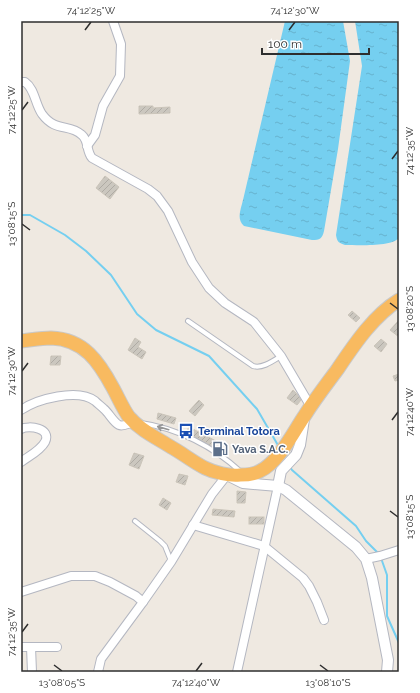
<svg xmlns="http://www.w3.org/2000/svg" width="420" height="693" font-family="Raleway,sans-serif">
	<defs>
		<pattern id="water-ripples" width="26" height="14" patternUnits="userSpaceOnUse"><rect width="26" height="14" fill="#75cff0"/><path d="M2 4q2-2 4 0t4 0M15 11q2-2 4 0t4 0" fill="none" stroke="#66b2ce"/></pattern>
		<pattern id="building-hatch" width="6" height="6" patternUnits="userSpaceOnUse"><rect width="6" height="6" fill="#cbc7bf"/><path d="M-1 1l2-2M0 6l6-6M5 7l2-2" fill="none" stroke="#afaba4"/></pattern>
	</defs>
	<rect width="100%" height="100%" fill="#efe9e1"/>
	<g fill="url(#water-ripples)">
		<path d="M 285,21 L 343,21 L 350,61 L 338,149 L 324,231 C 322,239 320,240 312,240 L 244,226 C 236,219 241,209 243,200 Z"/>
		<path d="M 355,21 L 399,21 L 399,238 C 391,247 358,245 345,245 C 339,243 337,242 336,235 L 362,66 Z"/>
	</g>
	<g fill="none" stroke-linecap="round" stroke-linejoin="round">
		<g stroke="#75cff0" stroke-width="2">
			<polyline points="21,215 30,215 65,235 86,251 111,275 137,314 156,330 209,356 257,409 279,447"/>
			<polyline points="290,467 292,470 356,526 366,541 379,554"/>
			<polyline points="381,558 387,575 387,616 399,643"/>
		</g>
	</g>
	<g fill="url(#building-hatch)" stroke="#cbc5ba">
		<polygon points="139,106 153,106 153,108 170,107 170,113 139,114"/>
		<polygon points="105,176 119,187 110,199 96,188"/>
		<polygon points="352,311 360,318 356,322 348,315"/>
		<polygon points="399,320 399,337 390,330"/>
		<polygon points="135,338 141,342 138,347 146,352 142,359 128,350"/>
		<polygon points="381,339 387,344 381,352 374,346"/>
		<polygon points="51,356 61,356 60,365 50,365"/>
		<polygon points="399,374 399,380 395,381 393,376"/>
		<polygon points="293,390 297,394 301,400 297,405 287,398"/>
		<polygon points="199,400 204,405 195,416 189,411"/>
		<polygon points="158,413 176,418 174,424 157,419"/>
		<polygon points="189,427 216,441 213,447 186,432"/>
		<polygon points="134,453 144,456 139,469 129,465"/>
		<polygon points="179,474 188,476 185,485 176,482"/>
		<polygon points="237,491 246,492 245,503 237,503"/>
		<polygon points="163,498 171,503 167,510 159,505"/>
		<polygon points="213,509 235,511 234,517 212,515"/>
		<rect x="249" y="517" width="15" height="7"/>
	</g>
	<g fill="none" stroke-linecap="round" stroke-linejoin="round">
		<defs>
			<g id="service">
				<path d="M 188,321 L 253,366 C 262,369 273,361 281,356"/>
				<path d="M 141,423 C 177,428 214,447 241,472"/>
				<polyline points="135,521 160,541 165,546 171,561"/>
			</g>
			<g id="minor">
				<path d="M 21,82 L 25,82 C 35,89 35,104 42,114 C 56,133 69,123 82,135 C 89,141 86,151 92,158 L 148,189 L 157,196 L 168,211 L 192,262 L 209,288 L 225,303 L 254,322 L 281,356 L 311,407"/>
				<polyline points="87,146 95,135 103,106 120,76 121,44 113,21"/>
				<path d="M 21,410 C 37,399 78,388 95,401 C 98,404 101,406 104,409 C 109,413 113,422 119,425 C 123,427 129,423 134,422"/>
				<path d="M 21,429 C 29,425 52,428 45,442 C 40,451 29,456 21,462"/>
				<polyline points="193,525 264,546 303,578 309,586 317,602 324,620"/>
				<polyline points="366,559 380,556 399,550"/>
				<polyline points="21,592 71,576 95,576 110,582 136,596 143,602 101,659 98,672"/>
				<polyline points="143,602 171,562 212,494 227,475"/>
				<polyline points="21,647 57,647"/>
				<polyline points="31,647 32,672"/>
				<polyline points="237,672 278,486"/>
			</g>
			<g id="tertiary">
				<polyline points="227,475 243,483 278,486 286,490 356,547 366,559 372,578 388,660 387,672"/>
				<polyline points="278,486 281,471 296,455 300,445 304,419"/>
			</g>
			<path id="trunk" d="M 21,341 C 31,340 41,338 51,338 C 84,339 99,362 113,388 C 118,397 123,409 129,417 C 141,431 157,438 171,447 C 182,453 193,462 205,468 C 215,473 229,476 240,475 C 246,475 255,474 260,471 C 279,462 294,431 305,415 C 315,399 326,385 337,370 C 354,345 373,316 399,300"/>
		</defs>
		<use href="#service" stroke="#b4b7c1" stroke-width="6"/>
		<use href="#minor" stroke="#b4b7c1" stroke-width="10"/>
		<use href="#tertiary" stroke="#b4b7c1" stroke-width="12"/>
		<use href="#trunk" stroke="#c9c9c9" stroke-width="15"/>
		<use href="#service" stroke="#fff" stroke-width="4"/>
		<use href="#minor" stroke="#fff" stroke-width="8"/>
		<use href="#tertiary" stroke="#fff" stroke-width="10"/>
		<use href="#trunk" stroke="#f8ba60" stroke-width="13"/>
	</g>
	<defs><path id="oneway-shaft" d="M-6 0H5M1.5-3L5.5 0L1.5 3" fill="none" stroke-width="1.6" stroke-linecap="round" stroke-linejoin="round"/></defs>
	<use stroke="#969696" href="#oneway-shaft" transform="translate(163 428) rotate(-164)"/>
	<path fill="none" stroke="#2e2e2e" stroke-width="1.5" d="M 85,30 L 91,22M 289,30 L 295,22M 22,110 L 28,102M 392,159 L 398,151M 22,224 L 30,230M 390,303 L 398,309M 22,371 L 28,363M 392,420 L 398,412M 390,511 L 398,517M 22,632 L 28,624M 54,665 L 62,671M 320,665 L 328,671M 196,671 L 202,663"/>
	<defs>
		<symbol id="bus-bare" viewBox="-9 -9 18 18"><path d="M-5-6H5V4H4V6H2V4H-2V6H-4V4H-5ZM-3.5-4V0h7V-4ZM-3.5 1.2v1.5H-2V1.2ZM2 1.2v1.5H3.5V1.2Z" fill="#1a4fb4" stroke="#fff" stroke-width="2.5" paint-order="stroke"/></symbol>
		<symbol id="fuel-bare" viewBox="-9 -9 18 18"><path d="M-5.5-6h7V0h2V4h1.3V-2.5L3-4.5l.8-.8L6-3V5H2.5V1h-1V6h-7ZM-4.2-4.7v3.2H.2V-4.7Z" fill="#5c6f8a" stroke="#fff" stroke-width="2.5" paint-order="stroke"/></symbol>
	</defs>
	<g fill-rule="evenodd">
		<use href="#bus-bare" x="175" y="420" width="22" height="22"/>
		<use href="#fuel-bare" x="209" y="438" width="22" height="22"/>
	</g>
	<g text-anchor="middle" stroke-width="3" stroke-linejoin="round" paint-order="stroke">
		<g font-size="11" font-weight="bold" fill="#164399" stroke="#fff" text-anchor="start">
			<text x="198" y="435">Terminal Totora</text>
		</g>
		<g font-size="11" font-weight="bold" fill="#4e5e75" stroke="#fff" text-anchor="start">
			<text x="232" y="453">Yava S.A.C.</text>
		</g>
	</g>
	<rect width="420" height="693" fill="none" stroke="#ffffff" stroke-width="44"/>
	<path d="M262 48v6h107v-6" fill="none" stroke="#2e2e2e" stroke-width="2"/>
	<text x="268" y="48" font-size="12" fill="#2e2e2e" stroke="#ffffff" stroke-width="3" paint-order="stroke">100 m</text>
	<rect x="22" y="22" width="376" height="649" fill="none" stroke="#2e2e2e" stroke-width="1.5"/>
	<g font-size="10" text-anchor="middle" fill="#2e2e2e">
		<text x="91" y="14">74°12'25"W</text>
		<text x="295" y="14">74°12'30"W</text>
		<text transform="translate(11 110) rotate(-90)" y="4">74°12'25"W</text>
		<text transform="translate(409 151) rotate(-90)" y="4">74°12'35"W</text>
		<text transform="translate(11 224) rotate(-90)" y="4">13°08'15"S</text>
		<text transform="translate(409 309) rotate(-90)" y="4">13°08'20"S</text>
		<text transform="translate(11 371) rotate(-90)" y="4">74°12'30"W</text>
		<text transform="translate(409 412) rotate(-90)" y="4">74°12'40"W</text>
		<text transform="translate(409 517) rotate(-90)" y="4">13°08'15"S</text>
		<text transform="translate(11 632) rotate(-90)" y="4">74°12'35"W</text>
		<text x="62" y="686">13°08'05"S</text>
		<text x="196" y="686">74°12'40"W</text>
		<text x="328" y="686">13°08'10"S</text>
	</g>
</svg>
